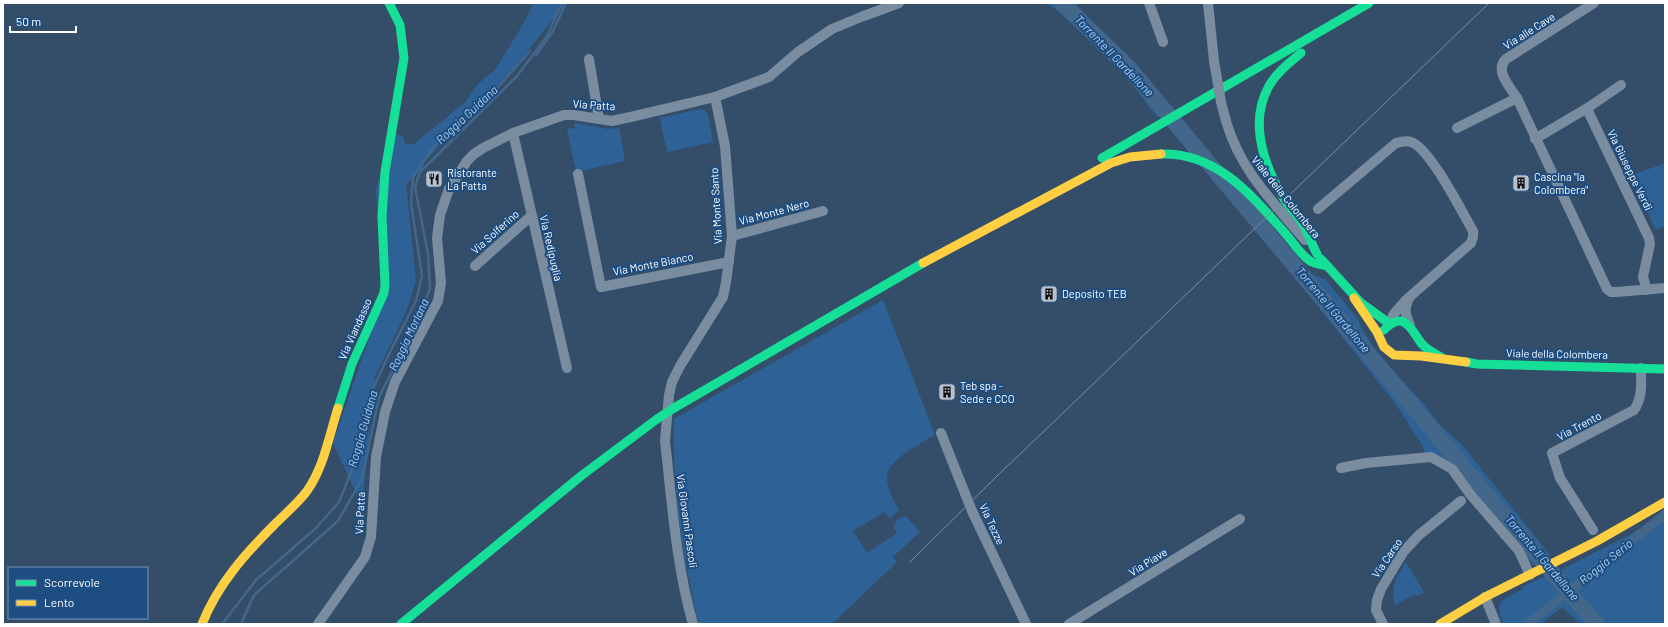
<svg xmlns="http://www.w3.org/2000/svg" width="1668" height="627" font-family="Barlow,sans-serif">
	<rect width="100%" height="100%" fill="#344e6a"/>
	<g fill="#2e6297">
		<polygon points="533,3 566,3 515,67 427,159 421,170 406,184 416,281 406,312 375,377 362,506 333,443 369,338 382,278 376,189 394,135 402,135 405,144 414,144 465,102 479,83 495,70 525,21"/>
		<polygon points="1047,3 1076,4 1170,109 1157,117 1119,67 1063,15"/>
		<polygon points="700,109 704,110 708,114 713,142 667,152 660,118"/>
		<polygon points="574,123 608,129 619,128 625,161 576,172 567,129 575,128"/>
		<polygon points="1665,163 1665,226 1656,230 1630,176"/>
		<polygon points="1264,223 1309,274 1325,279 1356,317 1376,353 1425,405 1438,423 1463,446 1550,555 1533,565 1449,465 1424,454 1423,446 1395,403 1257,230"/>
		<path d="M 883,300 L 935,435 C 926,439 919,445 911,449 C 879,470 883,480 899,510 L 890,518 L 884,512 L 853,531 L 867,553 L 897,533 L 893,527 L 898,519 L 906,516 L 920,532 L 893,557 L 897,562 L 832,624 L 699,624 C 695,609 692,594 689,579 C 678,526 673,473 674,419 Z"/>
		<path d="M 1665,511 L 1665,624 L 1580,624 L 1562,607 L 1541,624 L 1504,624 C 1492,601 1504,599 1523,589 L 1521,587 L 1541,578 L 1549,576 L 1633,533 Z"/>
		<path d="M 1406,562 L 1424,592 L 1417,596 L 1415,594 L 1395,605 C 1390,589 1396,576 1406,562 Z"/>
	</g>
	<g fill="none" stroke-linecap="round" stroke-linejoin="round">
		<g stroke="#43668b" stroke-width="2.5">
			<polyline points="536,55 553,31 566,3"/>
			<polyline points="222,624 256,580 316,528 339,502 356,460 372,391 391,350 416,301 422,276 411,203 413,177 437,142 491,95 530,51"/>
			<polyline points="241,624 254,595 338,521 362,479 379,397 411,335 430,289 428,254 415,187 420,172 517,76 547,36 562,3"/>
		</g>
		<polyline stroke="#43668b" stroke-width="9" points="1528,624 1665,514"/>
		<polyline stroke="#43668b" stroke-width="16" points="1062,3 1129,68 1569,593 1597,624"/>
		<g stroke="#7a8da0" stroke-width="10">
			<polyline points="1149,3 1163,42"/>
			<polyline points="1208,3 1214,61"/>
			<path d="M 1594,3 L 1506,59 C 1494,70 1510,87 1517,98 L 1607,289 L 1611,292 L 1616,292 L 1665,288"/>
			<polyline points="589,59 599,119"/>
			<polyline points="1587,109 1649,238 1650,244 1643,277 1647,290"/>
			<path d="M 1226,121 C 1240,170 1273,202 1305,240"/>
			<polyline points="1457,128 1517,98"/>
			<polyline points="513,133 567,368"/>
			<polyline points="1535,139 1589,107 1621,85"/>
			<polyline points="578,174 601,287 729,262"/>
			<path d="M 1318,209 L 1396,143 C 1401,142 1406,140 1411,142 C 1430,148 1462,212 1473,231 L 1473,237 L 1471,243 L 1406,300 L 1393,315 L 1391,323"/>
			<polyline points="732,236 823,211"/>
			<polyline points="475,266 531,216"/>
			<path d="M 1409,298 C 1404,309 1405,315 1410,325"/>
			<polyline points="941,433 972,511 1026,624"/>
			<polyline points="1341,468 1366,463 1431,457 1452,469 1470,494 1519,551 1530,575"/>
			<path d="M 1593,530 L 1560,478 L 1552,453 L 1634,410 C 1643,397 1641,383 1641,368"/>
			<polyline points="1485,597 1496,624"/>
			<polyline points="318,624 365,557 371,537 376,457 385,412 395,382 438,301 441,283 437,238 440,215 449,189 467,161 474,154 483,148 513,133 564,115 574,115 612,121 635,116 715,97 769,77 798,52 832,29 861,17 899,3"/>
			<path d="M 693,624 C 676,565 672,502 665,441 L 669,395 L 672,382 L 680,366 L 723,297 L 726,282 L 732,236 L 725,146 L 715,97"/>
			<polyline points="1069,624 1240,519"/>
			<polyline points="1383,624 1376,610 1377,600 1381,589 1404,551 1419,535 1461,501"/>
		</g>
		<g stroke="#16e098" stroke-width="9">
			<path d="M 1301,53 C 1289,63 1277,72 1269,86 C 1248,123 1264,165 1284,199 C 1290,209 1298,216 1304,226 C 1309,235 1312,245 1317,254"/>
			<path d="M 1161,154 C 1217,152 1252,196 1285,233 C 1293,242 1300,254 1310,261 C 1314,264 1322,264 1327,266"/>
			<polyline points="1102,158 1369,3"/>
			<polyline points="1321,259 1361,303 1390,324"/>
			<path d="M 1384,330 C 1405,308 1412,332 1422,344 C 1427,350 1435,354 1441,357"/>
			<polyline points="1466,362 1477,364 1665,369"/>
			<polyline points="338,408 352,364 384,293 385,285 382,217 385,172 404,58 400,25 389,3"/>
			<polyline points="674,408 923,263"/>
			<polyline points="401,624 581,476 657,419"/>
		</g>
		<g stroke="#ffcf43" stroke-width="9">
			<polyline points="923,263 1111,163 1130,157 1161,154"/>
			<polyline points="1354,298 1377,332 1384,347 1394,355 1421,356 1466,362"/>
			<path d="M 202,624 C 218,584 245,554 275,524 C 286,513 298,503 307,491 C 324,467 329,436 338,408"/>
			<polyline points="1440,624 1485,597 1597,541 1665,502"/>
		</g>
		<polyline stroke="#7b8ea0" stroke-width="1" points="910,562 998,475 1063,413 1489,3"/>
		<polyline stroke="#7a8da0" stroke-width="10" points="1214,61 1221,102 1226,121"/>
		<polyline stroke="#16e098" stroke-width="9" points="657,419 674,408"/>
	</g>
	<defs>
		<symbol id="restaurant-square" viewBox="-11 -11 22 22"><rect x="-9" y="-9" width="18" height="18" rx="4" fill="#b8c1cb" stroke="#1d4d81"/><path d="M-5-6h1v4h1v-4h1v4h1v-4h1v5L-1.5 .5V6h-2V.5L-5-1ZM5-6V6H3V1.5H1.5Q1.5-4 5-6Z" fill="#111"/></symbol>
		<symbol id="building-square" viewBox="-11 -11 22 22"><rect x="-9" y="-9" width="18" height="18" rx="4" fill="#b8c1cb" stroke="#1d4d81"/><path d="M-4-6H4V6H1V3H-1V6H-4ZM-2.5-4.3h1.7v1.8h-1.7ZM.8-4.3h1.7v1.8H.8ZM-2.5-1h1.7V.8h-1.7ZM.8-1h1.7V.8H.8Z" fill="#111"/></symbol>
	</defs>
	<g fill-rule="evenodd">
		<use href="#restaurant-square" x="424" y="169" width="20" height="20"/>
		<use href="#building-square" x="1511" y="173" width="20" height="20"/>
		<use href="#building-square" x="1039" y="284" width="20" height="20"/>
		<use href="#building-square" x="937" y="382" width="20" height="20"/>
	</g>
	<g text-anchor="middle" stroke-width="4" stroke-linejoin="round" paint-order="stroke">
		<g font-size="11" fill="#fff" stroke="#1d4d81">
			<text transform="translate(1529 31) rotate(-32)" y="4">Via alle Cave</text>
			<text transform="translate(594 105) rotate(4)" y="4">Via Patta</text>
			<text transform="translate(1630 170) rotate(64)" y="4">Via Giuseppe Verdi</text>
			<text transform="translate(1286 197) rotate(51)" y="4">Viale della Colombera</text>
			<text transform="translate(716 206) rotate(-93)" y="4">Via Monte Santo</text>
			<text transform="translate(774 212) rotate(-15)" y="4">Via Monte Nero</text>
			<text transform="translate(495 232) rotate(-42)" y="4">Via Solferino</text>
			<text transform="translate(551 248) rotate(77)" y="4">Via Redipuglia</text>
			<text transform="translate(653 264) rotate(-11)" y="4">Via Monte Bianco</text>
			<text transform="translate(355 329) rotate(-66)" y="4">Via Viandasso</text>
			<text transform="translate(1557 354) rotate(1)" y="4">Viale della Colombera</text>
			<text transform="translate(1579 426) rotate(-28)" y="4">Via Trento</text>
			<text transform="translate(360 513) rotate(-87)" y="4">Via Patta</text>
			<text transform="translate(687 521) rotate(82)" y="4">Via Giovanni Pascoli</text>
			<text transform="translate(992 524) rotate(65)" y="4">Via Tezze</text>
			<text transform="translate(1387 558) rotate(-56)" y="4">Via Carso</text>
			<text transform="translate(1148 562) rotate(-32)" y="4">Via Piave</text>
		</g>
		<g font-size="11" fill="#fff" stroke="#1d4d81" text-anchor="start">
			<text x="447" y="177">Ristorante<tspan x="447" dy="13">La Patta</tspan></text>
			<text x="1534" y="181">Cascina "la<tspan x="1534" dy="13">Colombera"</tspan></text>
			<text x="1062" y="298">Deposito TEB</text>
			<text x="960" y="390">Teb spa -<tspan x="960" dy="13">Sede e CCO</tspan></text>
		</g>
		<g font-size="12" font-style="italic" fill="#adcff1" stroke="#1d4d81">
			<text transform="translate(1114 56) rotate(46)" y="4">Torrente Il Gardellone</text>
			<text transform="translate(467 115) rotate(-43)" y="4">Roggia Guidana</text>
			<text transform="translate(1333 310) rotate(50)" y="4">Torrente Il Gardellone</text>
			<text transform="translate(409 335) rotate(-65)" y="4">Roggia Morlana</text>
			<text transform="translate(363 429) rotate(-74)" y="4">Roggia Guidana</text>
			<text transform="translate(1542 558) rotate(50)" y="4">Torrente Il Gardellone</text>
			<text transform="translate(1606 562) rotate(-39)" y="4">Roggia Serio</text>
		</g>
	</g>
	<rect width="1668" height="627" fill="none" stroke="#ffffff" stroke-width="8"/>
	<rect x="8" y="567" width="140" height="52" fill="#1d4d81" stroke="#7794b3"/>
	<rect x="16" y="580" width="20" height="6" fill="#16e098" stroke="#7794b3"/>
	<text x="44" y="587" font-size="12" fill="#ffffff">Scorrevole</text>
	<rect x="16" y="600" width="20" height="6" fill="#ffcf43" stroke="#7794b3"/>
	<text x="44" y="607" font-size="12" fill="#ffffff">Lento</text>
	<path d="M10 26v6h66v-6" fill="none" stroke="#ffffff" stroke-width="2"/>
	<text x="16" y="26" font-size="12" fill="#ffffff" stroke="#1d4d81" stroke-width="3" paint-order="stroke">50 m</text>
</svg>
